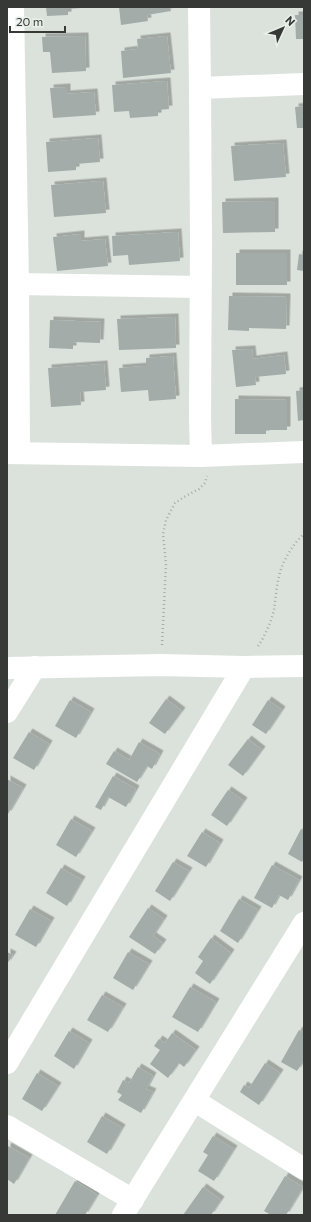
<svg xmlns="http://www.w3.org/2000/svg" width="311" height="1222" font-family="Commissioner,sans-serif">
	<defs>
		<filter id="shadow"><feDropShadow dx="3.5" dy="-3.5" stdDeviation="0" flood-color="#0004"/></filter>
	</defs>
	<rect width="100%" height="100%" fill="#dbe2dc"/>
	<g fill="#a3aca9" filter="url(#shadow)">
		<polygon points="46,7 81,7 81,8 68,9 68,15 47,16"/>
		<polygon points="119,7 170,7 171,11 147,15 148,21 121,25"/>
		<polygon points="295,15 304,15 304,39 296,39"/>
		<polygon points="85,36 86,71 52,73 50,52 43,52 42,37"/>
		<polygon points="167,36 171,73 123,78 121,51 138,49 137,39"/>
		<polygon points="167,81 169,109 158,110 158,116 130,118 129,111 114,112 112,85"/>
		<polygon points="67,87 67,94 94,92 96,115 53,118 50,88"/>
		<polygon points="304,106 304,128 297,128 295,107"/>
		<polygon points="98,138 100,162 76,164 76,170 48,172 46,142"/>
		<polygon points="283,143 286,177 234,181 231,146"/>
		<polygon points="103,181 106,213 54,217 51,185"/>
		<polygon points="275,201 275,232 223,233 222,202"/>
		<polygon points="178,232 180,261 129,265 128,255 113,256 112,236"/>
		<polygon points="81,234 81,241 105,239 108,266 57,271 53,237"/>
		<rect x="236" y="253" width="51" height="32"/>
		<polygon points="299,254 304,255 304,271 297,270"/>
		<polygon points="229,296 287,297 286,329 249,328 249,331 228,330"/>
		<polygon points="175,317 176,348 119,350 117,319"/>
		<polygon points="50,320 101,322 100,343 73,342 73,349 49,348"/>
		<polygon points="252,349 253,359 284,355 286,374 255,377 256,385 236,387 232,350"/>
		<polygon points="173,356 176,399 149,401 148,390 121,392 119,368 146,366 146,358"/>
		<polygon points="104,364 106,390 80,392 81,405 51,407 48,368"/>
		<polygon points="304,390 304,420 298,421 296,391"/>
		<polygon points="235,399 287,400 287,430 266,430 266,434 235,434"/>
		<polygon points="166,699 182,711 165,734 149,723"/>
		<polygon points="70,700 91,712 76,738 55,726"/>
		<polygon points="268,700 282,710 266,734 252,725"/>
		<polygon points="29,732 49,744 34,770 13,758"/>
		<polygon points="248,739 262,750 243,776 228,765"/>
		<polygon points="139,742 160,754 152,769 147,766 137,782 106,764 114,751 129,760"/>
		<polygon points="113,776 136,789 126,807 108,797 101,810 95,807"/>
		<polygon points="7,779 23,788 8,814 7,814"/>
		<polygon points="228,790 244,801 227,826 211,815"/>
		<polygon points="71,819 92,831 76,857 56,845"/>
		<polygon points="301,829 304,830 304,858 302,862 288,854"/>
		<polygon points="202,832 220,843 206,867 187,856"/>
		<polygon points="173,862 189,871 170,901 155,891"/>
		<polygon points="272,865 299,880 288,900 279,895 272,908 254,898"/>
		<polygon points="61,868 82,880 67,906 46,893"/>
		<polygon points="239,899 258,910 238,943 220,931"/>
		<polygon points="148,908 164,919 153,936 163,943 155,954 129,937"/>
		<polygon points="30,909 51,921 36,947 15,935"/>
		<polygon points="211,938 231,953 210,984 195,973 203,961 198,957"/>
		<polygon points="7,952 13,955 7,964"/>
		<polygon points="128,952 149,964 133,990 113,978"/>
		<polygon points="190,987 216,1002 198,1032 172,1017"/>
		<polygon points="102,995 123,1007 108,1032 87,1020"/>
		<polygon points="299,1030 304,1033 304,1060 297,1071 281,1062"/>
		<polygon points="69,1031 89,1043 74,1069 54,1056"/>
		<polygon points="172,1033 196,1050 184,1067 179,1063 168,1078 150,1064 160,1050 154,1046 159,1039 165,1043"/>
		<polygon points="265,1063 280,1073 259,1105 240,1092 244,1085 249,1088"/>
		<polygon points="138,1067 153,1076 146,1089 153,1092 141,1113 118,1100 122,1095 117,1092 123,1080 129,1083"/>
		<polygon points="37,1073 58,1086 42,1111 22,1099"/>
		<polygon points="102,1116 122,1128 107,1154 87,1142"/>
		<polygon points="213,1136 234,1149 214,1181 198,1171 208,1155 203,1152"/>
		<polygon points="8,1146 29,1158 14,1184 7,1179 7,1148"/>
		<polygon points="285,1176 303,1187 286,1215 271,1215 264,1211"/>
		<polygon points="75,1181 97,1195 85,1215 55,1215"/>
		<polygon points="203,1187 221,1200 211,1215 183,1215"/>
	</g>
	<g fill="none" stroke-linecap="round" stroke-linejoin="round">
		<g stroke="#a6aca7" stroke-width="2.5" stroke-dasharray="1 3" stroke-linecap="butt">
			<polyline points="162,645 166,564 163,534 166,520 175,503 184,497 199,489 205,483 207,476"/>
			<path d="M 258,646 C 265,636 271,622 274,610 C 276,595 277,578 283,564 C 288,553 295,542 304,534"/>
		</g>
		<g stroke="#fff" stroke-width="22">
			<polyline points="13,7 18,284 19,453"/>
			<polyline points="199,7 200,88"/>
			<polyline points="18,284 200,287"/>
			<polyline points="7,453 201,456 304,452"/>
			<polyline points="201,456 200,418 201,240 200,88 304,84"/>
			<polyline points="7,668 161,665 244,667 304,666"/>
			<polyline points="7,712 35,667"/>
			<polyline points="7,1063 244,667"/>
			<polyline points="195,1101 304,1169"/>
			<polyline points="7,1126 133,1200"/>
			<polyline points="123,1215 304,923"/>
		</g>
	</g>
	<rect width="311" height="1222" fill="none" stroke="#363936" stroke-width="16"/>
	<g transform="translate(283 28) rotate(46)" stroke="#e8f0e9" stroke-width="3" paint-order="stroke">
	<path d="M0-3L7 15L0 10L-7 15Z" fill="#363936"/>
	<text y="-6" font-size="11" font-weight="bold" text-anchor="middle" fill="#363936">N</text>
	</g>
	<path d="M10 26v6h55v-6" fill="none" stroke="#363936" stroke-width="2"/>
	<text x="16" y="26" font-size="12" fill="#363936" stroke="#e8f0e9" stroke-width="3" paint-order="stroke">20 m</text>
</svg>
